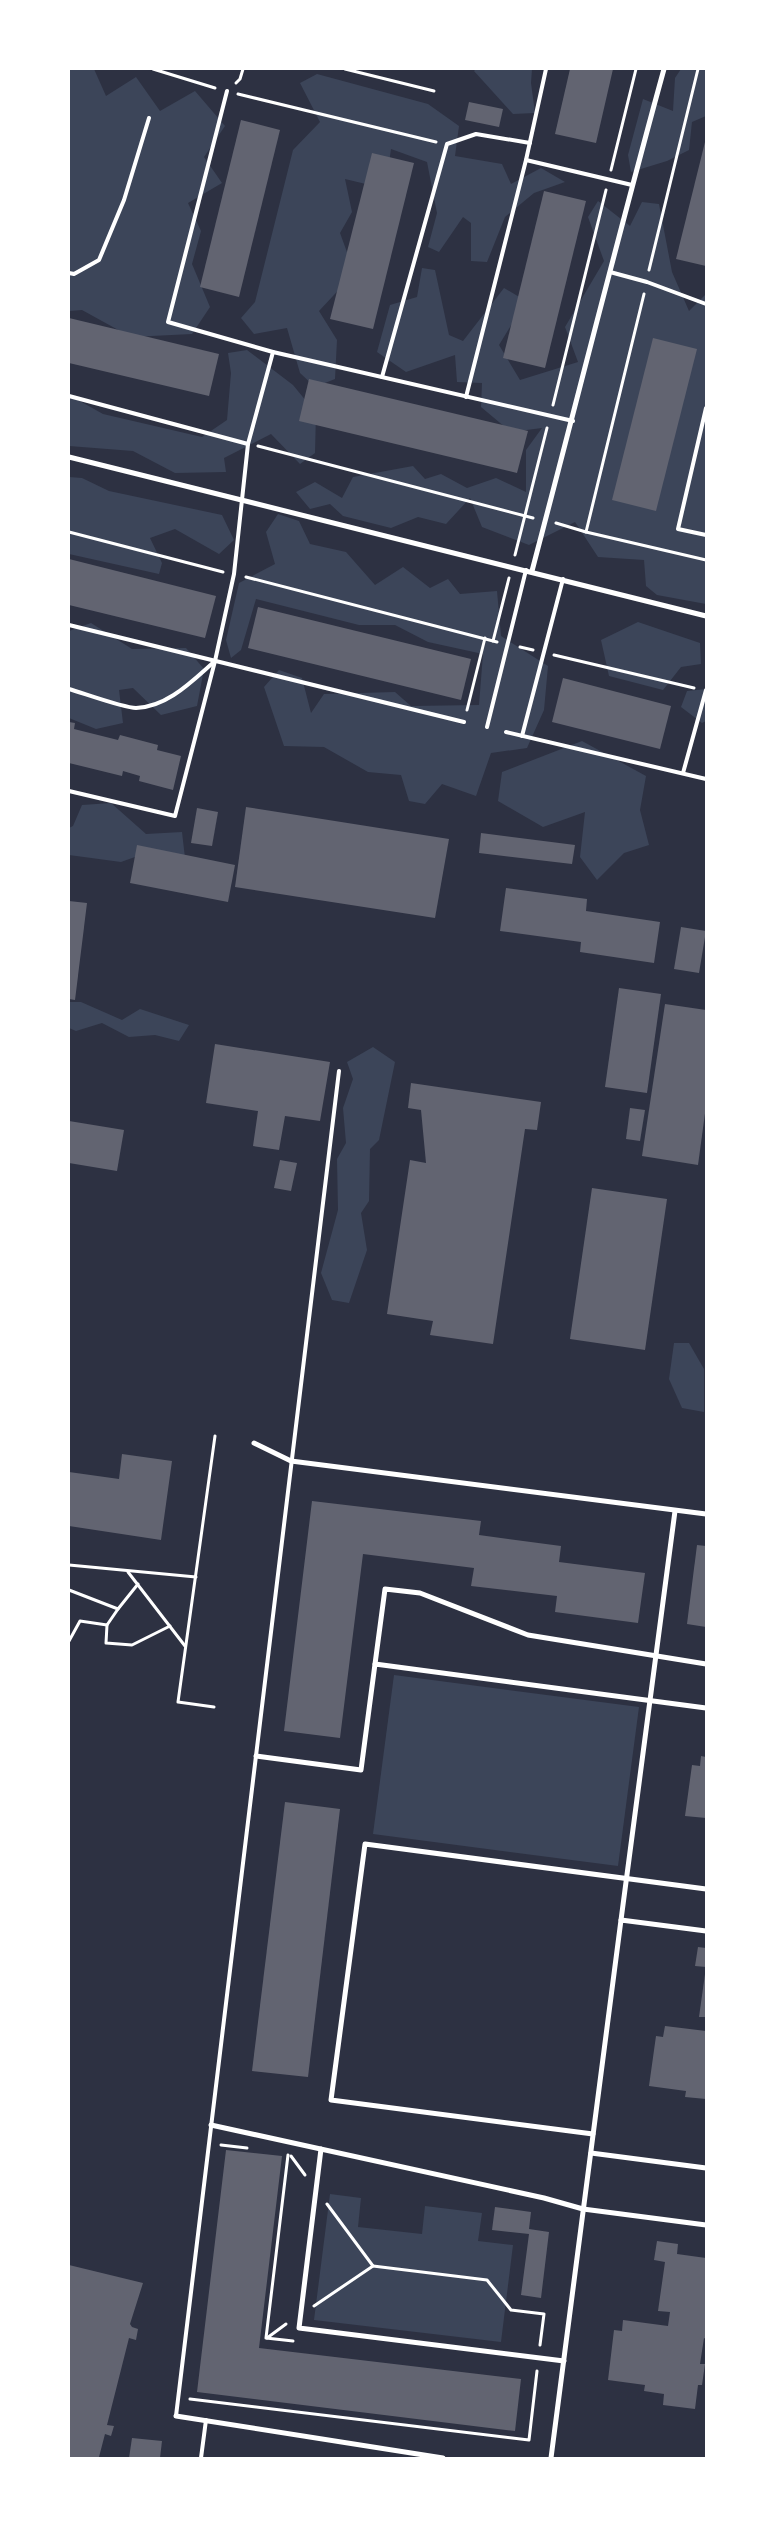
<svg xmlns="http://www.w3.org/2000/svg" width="775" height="2527" font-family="Commissioner,sans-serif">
	<rect width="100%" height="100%" fill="#2d3142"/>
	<g fill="#3c4559">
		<polygon points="69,69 94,69 106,96 136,77 160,111 195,91 225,126 204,157 222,183 188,203 201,231 192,264 210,307 192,334 131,337 82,310 69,311"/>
		<polygon points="476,69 532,69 531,83 535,113 513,114 474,71"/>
		<polygon points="681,69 706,69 706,116 692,122 689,150 667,161 631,172 628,155 643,99 673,111 675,78"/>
		<polygon points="317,74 428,104 459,126 455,156 502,164 511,184 541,168 565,182 534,193 505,217 487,262 471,261 471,223 463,217 439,252 428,247 437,213 427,162 391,149 388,170 370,185 345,179 352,212 340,233 351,263 346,282 319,311 337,340 335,379 315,387 300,373 287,328 254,334 241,318 255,302 293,150 320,122 300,83"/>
		<polygon points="598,201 630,226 642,202 659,204 672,272 689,311 706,294 706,604 657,595 646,586 644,560 598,557 575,522 529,545 482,527 470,498 446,524 418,517 391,528 343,516 330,504 310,509 296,492 315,482 342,498 353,477 413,466 425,479 441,474 467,488 496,478 526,492 526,450 542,428 511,432 481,407 482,383 457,382 455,355 406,372 377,352 390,305 417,297 422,268 435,270 449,335 463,341 504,288 526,301 499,345 520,380 578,362 565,327 604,261 588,217"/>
		<polygon points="247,350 293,385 316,413 315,453 300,464 271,434 224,458 226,472 175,473 133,451 69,446 69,395 103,414 202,437 227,420 231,373 228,353"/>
		<polygon points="69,477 82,478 109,491 222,515 234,540 219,554 175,529 150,538 162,563 159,574 69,554"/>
		<polygon points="278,514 299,521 310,544 346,552 375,585 403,567 430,588 448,579 460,594 497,591 501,636 548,666 544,710 527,748 491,753 476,796 442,784 425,804 409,801 401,775 368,772 324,747 284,746 264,687 279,670 302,678 311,713 324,694 395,692 411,706 479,705 483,654 428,642 395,625 359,625 256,599 241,650 231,658 226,640 239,583 275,564 266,532"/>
		<polygon points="638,622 700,643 701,664 681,667 663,690 609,676 601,640"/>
		<polygon points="91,623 132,649 186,648 204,669 197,706 161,715 133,688 119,690 123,723 96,729 69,718 69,631"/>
		<polygon points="706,689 706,721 702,723 681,707 687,691"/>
		<polygon points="582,741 646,776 640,810 649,845 624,853 597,880 580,857 585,812 543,827 498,801 502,772"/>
		<polygon points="111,803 146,834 182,832 185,858 146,853 121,862 69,855 69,828 73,826 82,805"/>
		<polygon points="69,1002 81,1002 122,1020 140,1009 189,1025 179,1041 155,1035 129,1037 102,1023 76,1031 69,1028"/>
		<polygon points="373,1047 395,1062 379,1140 370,1149 369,1201 361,1213 367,1250 349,1303 332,1300 321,1273 338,1210 337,1159 346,1143 343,1108 353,1079 347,1062"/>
		<polygon points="674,1343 689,1343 704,1369 704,1412 682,1408 669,1379"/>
		<polygon points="394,1675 639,1707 618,1866 373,1834"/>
		<polygon points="330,2194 361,2198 358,2227 422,2234 425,2206 482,2213 478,2241 513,2245 501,2342 314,2320"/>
	</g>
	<g fill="#626471">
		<polygon points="570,69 613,69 596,143 555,134"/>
		<polygon points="469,102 503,109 499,127 465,120"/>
		<polygon points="241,120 280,130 239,297 200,287"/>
		<polygon points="706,138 706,266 676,259"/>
		<polygon points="372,153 414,163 373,329 330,319"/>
		<polygon points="544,191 586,201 545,368 503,358"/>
		<polygon points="69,318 219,354 209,396 69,363"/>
		<polygon points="653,338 697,349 656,511 612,500"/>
		<polygon points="309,379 528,431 517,473 299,421"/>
		<polygon points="69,559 216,596 205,638 69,605"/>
		<polygon points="258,607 471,659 461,700 248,648"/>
		<polygon points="563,678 671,706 660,749 552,722"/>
		<polygon points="69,722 75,723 74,729 118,740 120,735 158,745 157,750 181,756 173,790 139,781 140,776 123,771 122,776 69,763"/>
		<polygon points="246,807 449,839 435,918 235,887"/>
		<polygon points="197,808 218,812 212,846 191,843"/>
		<polygon points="481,833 575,845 572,864 479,853"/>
		<polygon points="137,845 235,865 228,902 130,883"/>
		<polygon points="506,888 587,899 586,911 660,922 654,963 580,952 581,942 500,931"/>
		<polygon points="69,901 87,903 75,1000 69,999"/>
		<polygon points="681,927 706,931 699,973 674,969"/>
		<polygon points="619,988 661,994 647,1093 605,1087"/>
		<polygon points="665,1004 706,1010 706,1106 698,1165 642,1156"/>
		<polygon points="215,1044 330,1062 320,1121 285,1116 279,1150 253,1146 258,1111 206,1103"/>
		<polygon points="411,1083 541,1102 537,1130 525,1129 493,1344 430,1335 433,1321 387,1314 410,1160 426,1163 421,1110 408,1108"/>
		<polygon points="630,1108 645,1110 640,1141 626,1139"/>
		<polygon points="69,1121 124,1130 117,1171 69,1163"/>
		<polygon points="280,1160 297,1163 291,1191 274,1188"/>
		<polygon points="592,1188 667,1199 645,1350 570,1339"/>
		<polygon points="122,1454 172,1461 161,1540 69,1526 69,1472 119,1479"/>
		<polygon points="312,1501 481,1521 479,1535 561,1546 559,1562 645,1573 638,1623 555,1612 557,1596 471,1586 474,1568 363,1554 340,1738 284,1731"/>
		<polygon points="697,1545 706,1546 706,1627 687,1624"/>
		<polygon points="701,1756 706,1757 706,1818 685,1816 692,1765 700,1766"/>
		<polygon points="285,1802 340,1809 308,2077 252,2071"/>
		<polygon points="698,1947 706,1948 706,1967 695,1966"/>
		<polygon points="705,1974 706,1974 706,2017 699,2017"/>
		<polygon points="665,2026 706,2031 706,2099 685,2097 686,2091 649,2086 656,2036 663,2037"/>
		<polygon points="226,2150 282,2156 259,2348 521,2379 515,2431 197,2392"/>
		<polygon points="495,2207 531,2212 529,2229 549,2232 541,2298 521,2295 529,2234 492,2230"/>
		<polygon points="657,2241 678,2244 677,2254 706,2258 706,2339 704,2338 700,2364 705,2364 702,2385 698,2385 695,2409 663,2405 664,2394 644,2391 645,2385 608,2380 614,2330 622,2331 623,2320 668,2326 670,2312 658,2311 665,2262 654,2260"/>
		<polygon points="69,2265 143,2283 130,2324 132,2327 138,2329 136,2340 129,2338 107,2425 114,2426 111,2436 105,2434 99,2457 97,2458 69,2458"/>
		<polygon points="132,2438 162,2441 160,2458 129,2458"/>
	</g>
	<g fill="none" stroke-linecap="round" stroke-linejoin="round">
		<g stroke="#fff" stroke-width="3">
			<polyline points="153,69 215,88"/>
			<polyline points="345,69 434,91"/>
			<polyline points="236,83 240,79 243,69"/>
			<polyline points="238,94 436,142"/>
			<polyline points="611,170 636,69"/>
			<polyline points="649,270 698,69"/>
			<polyline points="553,405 606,190"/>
			<polyline points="258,446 533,518"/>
			<polyline points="556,523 586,532 644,294"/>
			<polyline points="69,532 223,572"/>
			<polyline points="586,532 706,560"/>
			<polyline points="515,555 547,428"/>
			<polyline points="246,577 497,642"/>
			<polyline points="493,641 509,578"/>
			<polyline points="520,647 533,650"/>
			<polyline points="554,655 694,688"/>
			<polyline points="467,710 485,638"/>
			<polyline points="69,1565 196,1577"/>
			<polyline points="128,1572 185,1646"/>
			<polyline points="69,1590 118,1609 138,1584"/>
			<polyline points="107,1625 106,1643 132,1645 170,1626"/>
			<polyline points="69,1641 80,1621 107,1625 118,1609"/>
			<polyline points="214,1707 178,1702 215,1436"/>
			<polyline points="221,2145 247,2148"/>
			<polyline points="288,2155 266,2338 293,2341"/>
			<polyline points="291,2156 305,2175"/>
			<polyline points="373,2266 487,2280 511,2310 544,2314 540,2345"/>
			<polyline points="314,2306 373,2266 327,2204"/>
			<polyline points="267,2338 286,2324"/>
			<polyline points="190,2399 529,2440 537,2371"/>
		</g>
		<g stroke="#fff" stroke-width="4">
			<polyline points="227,91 168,322 273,352"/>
			<polyline points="526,160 632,185"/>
			<polyline points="610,272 647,282 706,304"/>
			<polyline points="69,273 74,274 99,260 124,200 149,118"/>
			<polyline points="382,377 447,144 476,134 530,143"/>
			<polyline points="69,396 248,444"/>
			<polyline points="466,397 526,160 546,69"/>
			<polyline points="706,408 678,529 706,535"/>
			<polyline points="69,625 464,722"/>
			<path d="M 69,689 C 83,693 124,708 136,708 C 168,707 193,680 215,661"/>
			<polyline points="487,727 526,570"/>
			<polyline points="506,732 706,779"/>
			<polyline points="522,736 563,579"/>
			<polyline points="683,773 706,690"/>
			<polyline points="69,791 175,816 215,661 234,574 248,444 273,352 573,421"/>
			<polyline points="176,2416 339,1071"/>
			<polyline points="201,2458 206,2420"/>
		</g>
		<g stroke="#fff" stroke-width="5">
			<polyline points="69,457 706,616"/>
			<path d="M 532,571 C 576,404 618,236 664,69"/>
			<polyline points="254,1443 291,1461 706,1514"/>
			<polyline points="375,1664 385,1589 420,1593 528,1635 706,1664"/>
			<polyline points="256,1756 361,1770 375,1664 706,1708"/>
			<polyline points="621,1920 675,1511"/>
			<polyline points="211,2125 544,2198 583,2209 706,2225"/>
			<polyline points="593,2134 331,2100 365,1844 706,1889"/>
			<polyline points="321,2149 299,2328 564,2361"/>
			<polyline points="591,2153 706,2168"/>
			<polyline points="176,2416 443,2458"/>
			<polyline points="551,2458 621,1920 706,1931"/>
		</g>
	</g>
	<rect width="775" height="2527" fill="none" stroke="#ffffff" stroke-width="140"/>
</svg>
